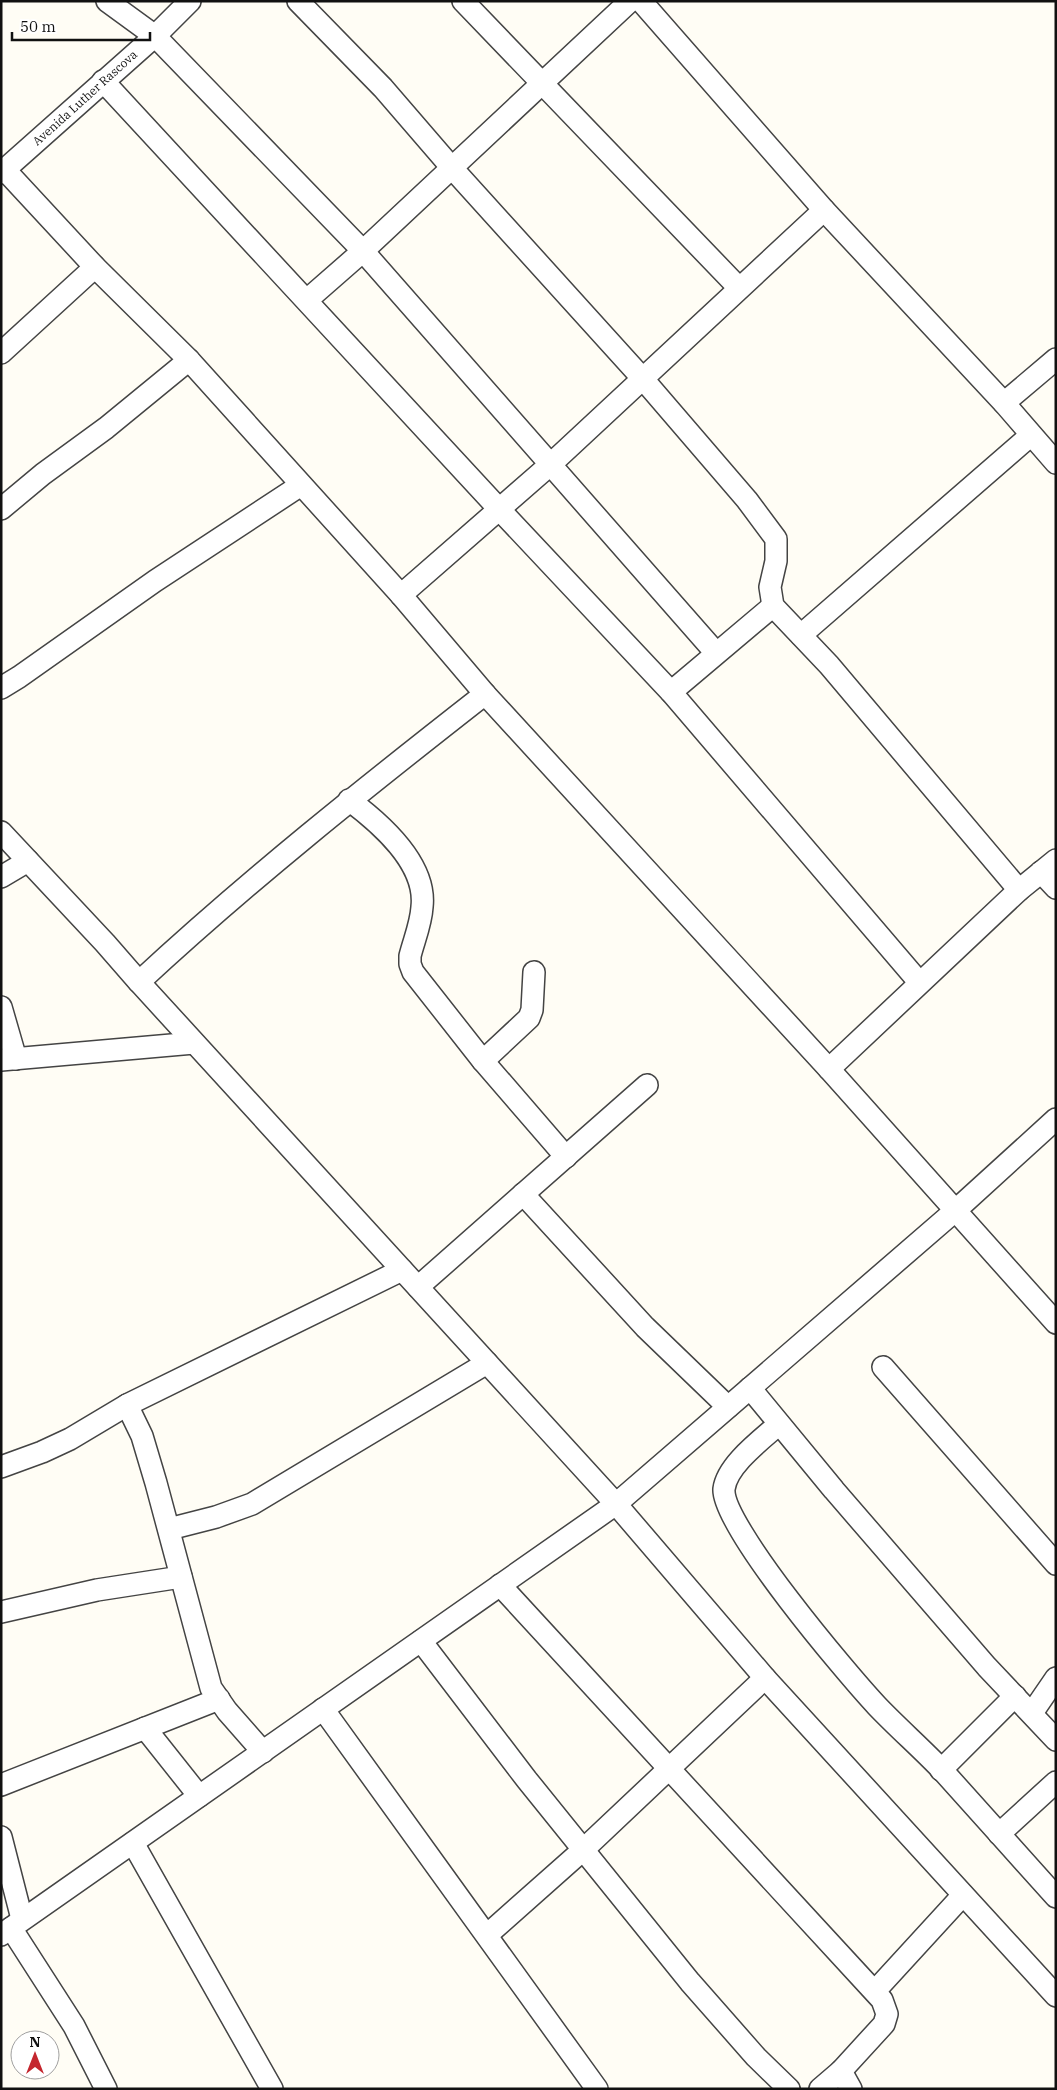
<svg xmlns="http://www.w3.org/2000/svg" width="1057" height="2090" font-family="'IBM Plex Serif',serif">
	<rect width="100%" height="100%" fill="#fffdf5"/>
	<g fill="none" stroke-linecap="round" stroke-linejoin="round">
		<defs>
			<g id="minor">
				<polyline points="107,1 155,36 363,251 716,653"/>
				<polyline points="298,1 383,88 452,168 643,379 747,500 776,539 776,561 770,587 773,606 829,665 1019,890"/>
				<polyline points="463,1 739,288"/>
				<polyline points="641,1 824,210 1004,403 1056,463"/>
				<polyline points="103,81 499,509 671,692 919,982"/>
				<polyline points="5,170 95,267 189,360 401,595 485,694 829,1069 1056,1323"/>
				<polyline points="1,173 155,36 190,1"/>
				<polyline points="307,300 363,251 630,1"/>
				<polyline points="1,353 95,267"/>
				<polyline points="1004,403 1056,359"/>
				<polyline points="1,509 43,474 106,428 189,360"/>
				<polyline points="401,595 551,464 824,210"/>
				<polyline points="801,635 1031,435"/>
				<polyline points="1,688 19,677 155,581 301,485"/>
				<polyline points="671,692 773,606"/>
				<path d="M 349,800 C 380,823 427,864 422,907 C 421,924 414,940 410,956 L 410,964 L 413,972 L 483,1061 L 566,1157"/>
				<polyline points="1,832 105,943 139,982 616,1504 765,1678 1056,1996"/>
				<polyline points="1041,872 1056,888"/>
				<polyline points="1,877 28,861"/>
				<path d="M 139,982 C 249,880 366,787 485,694"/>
				<polyline points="1,1007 16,1059"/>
				<polyline points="1,1060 194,1043"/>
				<polyline points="483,1061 529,1018 532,1010 534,972"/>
				<polyline points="829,1069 1019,890 1056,860"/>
				<polyline points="523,1194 645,1327 728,1407"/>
				<polyline points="418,1287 647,1085"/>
				<polyline points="883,1367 1056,1564"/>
				<polyline points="750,1388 834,1490 987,1667 1056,1740"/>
				<polyline points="127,1405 142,1436 156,1483 211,1688 227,1711 263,1752"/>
				<path d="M 779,1424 C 761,1440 727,1465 724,1489 C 721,1525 848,1675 877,1706 C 898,1728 921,1748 942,1770 C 980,1812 1018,1855 1056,1897"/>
				<polyline points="1,1467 42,1452 70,1439 127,1405 402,1270"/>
				<polyline points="169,1529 216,1517 252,1504 487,1363"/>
				<polyline points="500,1585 882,2000 887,2014 884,2024 841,2071 820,2089"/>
				<polyline points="1,1612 97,1590 181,1577"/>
				<polyline points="421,1641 527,1780 690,1982 756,2057 789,2089"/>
				<polyline points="323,1709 597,2089"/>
				<polyline points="1032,1713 1056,1678"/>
				<polyline points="145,1728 199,1796"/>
				<polyline points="941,1770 1015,1696"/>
				<polyline points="1,1785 219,1699"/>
				<polyline points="999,1834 1056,1782"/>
				<polyline points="1,1837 22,1919"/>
				<polyline points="133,1843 272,2089"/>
				<polyline points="11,1928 74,2026 106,2089"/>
				<polyline points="1,1935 616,1504 956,1210 1056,1119"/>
				<polyline points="487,1935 584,1849 765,1678"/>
				<polyline points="875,1991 963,1895"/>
				<polyline points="841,2071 851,2089"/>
			</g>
		</defs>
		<use href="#minor" stroke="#444" stroke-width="24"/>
		<use href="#minor" stroke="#fff" stroke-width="21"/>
	</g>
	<g text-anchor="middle" stroke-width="5" stroke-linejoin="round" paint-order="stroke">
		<g font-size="12" fill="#111" stroke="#fff">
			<text transform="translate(85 98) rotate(-42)" y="4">Avenida Luther Rascova</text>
		</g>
	</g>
	<rect width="1057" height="2090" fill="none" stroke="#111111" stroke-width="5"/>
	<g transform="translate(35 2055)"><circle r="24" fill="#ffffff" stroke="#a0a0a0"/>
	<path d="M0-4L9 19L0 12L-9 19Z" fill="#c4262e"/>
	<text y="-8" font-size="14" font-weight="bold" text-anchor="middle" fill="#111111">N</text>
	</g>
	<path d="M12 32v8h138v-8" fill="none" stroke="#111111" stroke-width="2.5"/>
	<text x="20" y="32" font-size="15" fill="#111111" stroke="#ffffff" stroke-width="4" paint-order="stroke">50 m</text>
</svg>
